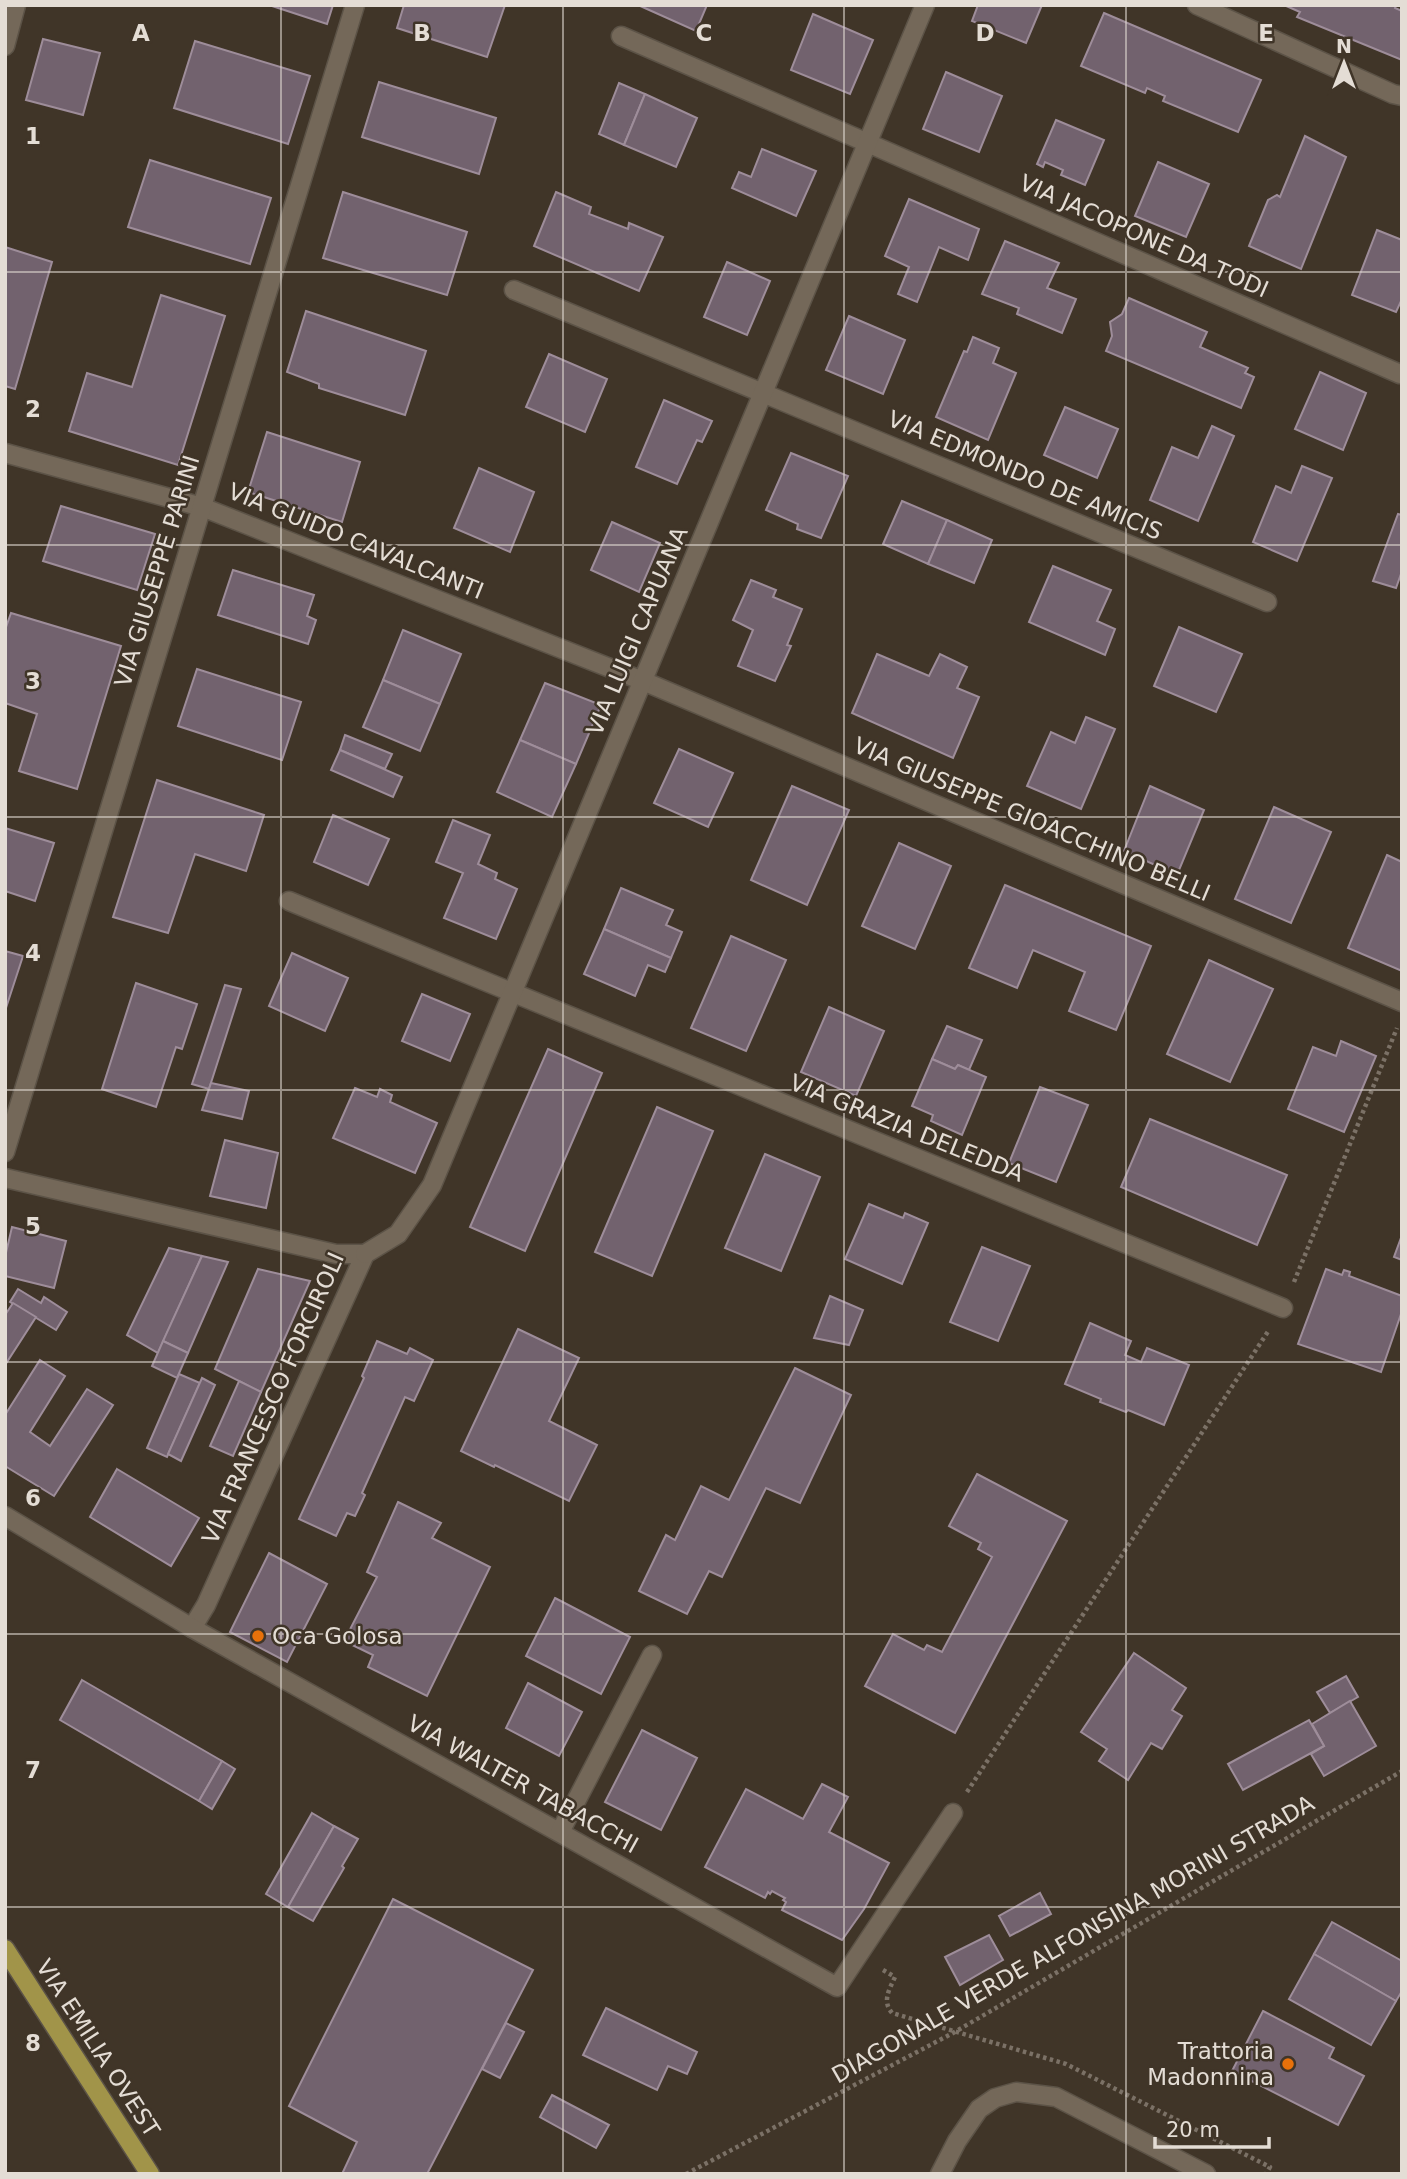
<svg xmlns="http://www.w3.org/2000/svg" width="1407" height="2179" font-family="'DejaVu Sans',sans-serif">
	<rect width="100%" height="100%" fill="#403528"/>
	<g fill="#72626e" stroke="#9e8d9a" stroke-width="2">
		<polygon points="269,5 333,5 327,24"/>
		<polygon points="404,5 505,5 487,57 397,28"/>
		<polygon points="638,5 707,5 696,31"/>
		<polygon points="978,5 1042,5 1026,43 972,21"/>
		<polygon points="1284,5 1396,5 1395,8 1402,11 1402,60 1297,17 1300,12"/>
		<polygon points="1104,13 1261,80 1238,132 1163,101 1165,96 1147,88 1145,93 1081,66"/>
		<polygon points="813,14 873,40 850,94 791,70"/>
		<polygon points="43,39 100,53 83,115 26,100"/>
		<polygon points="195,41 310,76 288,144 174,108"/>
		<polygon points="946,72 1002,96 979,152 923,129"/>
		<polygon points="379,82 496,118 479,174 362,137"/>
		<polygon points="619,83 645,94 624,145 599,134"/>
		<polygon points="645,94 697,118 676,167 624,145"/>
		<polygon points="1056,120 1104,140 1085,185 1061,175 1063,170 1045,162 1043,167 1037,164"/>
		<polygon points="1305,136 1346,157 1301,269 1249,246 1268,200 1277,195 1280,197"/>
		<polygon points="762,149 816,171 796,216 732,188 739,172 751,177"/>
		<polygon points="150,160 271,198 250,264 128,227"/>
		<polygon points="1158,162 1209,184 1186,237 1135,216"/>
		<polygon points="343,192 467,232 447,295 323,258"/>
		<polygon points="556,192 591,207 589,214 628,229 629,223 663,237 639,291 534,246"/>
		<polygon points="909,199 979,229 968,260 939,247 917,302 898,294 909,267 885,256"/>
		<polygon points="1377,230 1402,240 1402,299 1396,312 1352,295"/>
		<polygon points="1005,241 1059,263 1047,288 1076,299 1062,333 1017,314 1019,308 982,294"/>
		<polygon points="5,247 52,262 15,389 5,386"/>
		<polygon points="727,262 770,281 747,335 704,317"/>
		<polygon points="161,295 225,316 178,465 69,431 87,373 132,387"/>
		<polygon points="1129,298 1207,332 1200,347 1248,368 1245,373 1254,377 1241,408 1106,351 1112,336 1110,322 1122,314"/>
		<polygon points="306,311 426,351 405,415 319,388 319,384 287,372"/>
		<polygon points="849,316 905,340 883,394 826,370"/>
		<polygon points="973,337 999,348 993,363 1016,373 988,440 936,417 964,351 967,352"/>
		<polygon points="549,354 607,379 585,432 526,407"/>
		<polygon points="1320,372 1366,393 1343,450 1295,429"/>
		<polygon points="664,400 712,421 702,442 697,440 677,484 636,467"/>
		<polygon points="1065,407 1118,429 1097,478 1044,455"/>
		<polygon points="1212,426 1234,436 1198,521 1150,500 1172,447 1198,458"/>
		<polygon points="267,432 360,462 342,522 248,492"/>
		<polygon points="791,453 848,476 821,538 797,529 798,524 766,510"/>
		<polygon points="1302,466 1332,478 1297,561 1253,542 1276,486 1291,493"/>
		<polygon points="479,468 534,492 510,552 454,528"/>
		<polygon points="902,501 947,520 928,564 883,544"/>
		<polygon points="61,506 155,534 137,590 43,561"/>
		<polygon points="1398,514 1402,515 1402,571 1396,588 1373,581"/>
		<polygon points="947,520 992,540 974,583 928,564"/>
		<polygon points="612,522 660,543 639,592 591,570"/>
		<polygon points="1053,566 1111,590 1097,621 1115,629 1105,655 1029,622"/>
		<polygon points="233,570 314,595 307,616 316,620 308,644 218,615"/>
		<polygon points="751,580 776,590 773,597 802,609 787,645 791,646 775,681 738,666 753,630 733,620"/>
		<polygon points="11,613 121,646 77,789 19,771 37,714 5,703 5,630"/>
		<polygon points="1179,627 1242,654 1216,712 1154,686"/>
		<polygon points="403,630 461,654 440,704 383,680"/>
		<polygon points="877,654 929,676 940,654 967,667 957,688 979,697 953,758 852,713"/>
		<polygon points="197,669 301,702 282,760 178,726"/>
		<polygon points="383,680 440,704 420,751 363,727"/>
		<polygon points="545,683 601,705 576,764 520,740"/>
		<polygon points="1086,717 1115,729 1081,809 1027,786 1051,732 1075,743"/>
		<polygon points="345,735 392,754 385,769 340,750"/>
		<polygon points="520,740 576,764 552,817 497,792"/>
		<polygon points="679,749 733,773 708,827 654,803"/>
		<polygon points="340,750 402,777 393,797 331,770"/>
		<polygon points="157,780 264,815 246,871 195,854 168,933 113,917"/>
		<polygon points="792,786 849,810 807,905 751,880"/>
		<polygon points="1150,786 1204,810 1177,875 1124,851"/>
		<polygon points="1274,807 1331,832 1291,923 1235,899"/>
		<polygon points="333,815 389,839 368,885 314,862"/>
		<polygon points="453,820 490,835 478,864 497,873 495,879 517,889 496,939 444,918 463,873 436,862"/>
		<polygon points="5,828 54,843 35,901 5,891"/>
		<polygon points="899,843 951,866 915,949 862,926"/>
		<polygon points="1387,855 1402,862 1402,971 1348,948"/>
		<polygon points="1005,885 1151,946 1116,1030 1069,1011 1085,972 1033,950 1017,988 969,968"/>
		<polygon points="621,888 673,910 666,925 682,932 671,958 604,929"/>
		<polygon points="604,929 671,958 665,972 648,965 635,996 584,974"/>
		<polygon points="731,936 786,960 746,1051 691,1028"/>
		<polygon points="5,951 23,956 5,1011"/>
		<polygon points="292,953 348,978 325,1031 269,1006"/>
		<polygon points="1209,960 1273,989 1230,1082 1167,1054"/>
		<polygon points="136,983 197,1004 182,1049 176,1047 156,1107 102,1089"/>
		<polygon points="225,985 241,989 209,1089 192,1084"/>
		<polygon points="422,994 470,1014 450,1061 402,1041"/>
		<polygon points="829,1007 884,1031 856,1096 801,1072"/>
		<polygon points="947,1026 982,1040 969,1070 958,1065 955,1069 932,1059"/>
		<polygon points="1341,1041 1376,1056 1344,1132 1288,1109 1313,1047 1336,1056"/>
		<polygon points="548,1049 602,1073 525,1251 470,1227"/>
		<polygon points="932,1059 955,1069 958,1065 986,1077 962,1135 931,1121 933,1115 912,1106"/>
		<polygon points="211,1083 249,1091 242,1119 202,1110"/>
		<polygon points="1040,1087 1088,1105 1056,1182 1009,1163"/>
		<polygon points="355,1088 377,1097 380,1089 392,1095 390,1102 437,1123 415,1173 333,1138"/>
		<polygon points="657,1107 713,1131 652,1276 595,1252"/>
		<polygon points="1150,1119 1287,1175 1257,1245 1121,1187"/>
		<polygon points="225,1140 278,1153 266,1208 210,1196"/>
		<polygon points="765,1154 820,1177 781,1271 725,1248"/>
		<polygon points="869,1204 903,1218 905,1213 928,1223 902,1284 845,1259"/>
		<polygon points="12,1227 66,1241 54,1288 5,1276 5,1257"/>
		<polygon points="1402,1235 1402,1260 1394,1257"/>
		<polygon points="982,1247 1030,1266 998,1341 950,1322"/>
		<polygon points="169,1248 202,1256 158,1353 127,1335"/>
		<polygon points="202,1256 228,1262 188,1353 163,1341"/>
		<polygon points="258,1269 310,1281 261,1392 215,1369"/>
		<polygon points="1326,1269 1342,1275 1344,1270 1350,1272 1349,1276 1402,1296 1402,1311 1381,1372 1298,1344"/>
		<polygon points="18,1289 41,1303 44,1297 67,1312 56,1330 10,1302"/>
		<polygon points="830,1296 863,1310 849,1345 814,1338"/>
		<polygon points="13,1303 36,1317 5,1365 5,1315"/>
		<polygon points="1090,1323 1131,1341 1125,1355 1141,1362 1147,1348 1189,1365 1164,1425 1128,1410 1126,1412 1100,1402 1101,1399 1065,1384"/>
		<polygon points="518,1329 579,1358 549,1421 597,1445 569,1501 495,1465 494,1467 461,1451"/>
		<polygon points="163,1341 188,1353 177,1378 152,1366"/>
		<polygon points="377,1341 407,1354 410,1348 433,1360 414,1401 405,1397 362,1493 365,1495 355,1516 347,1513 336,1536 299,1519 364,1378 362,1376"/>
		<polygon points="40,1360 65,1376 30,1432 50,1446 87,1389 113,1405 54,1496 5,1466 5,1415"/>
		<polygon points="795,1368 851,1395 800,1503 766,1488 722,1577 709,1571 687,1614 639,1591 666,1535 675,1540 701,1486 729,1500"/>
		<polygon points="179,1374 200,1383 167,1457 147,1448"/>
		<polygon points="202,1378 215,1385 181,1461 168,1454"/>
		<polygon points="239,1381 261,1392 233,1456 210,1446"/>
		<polygon points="117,1469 199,1518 171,1566 90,1517"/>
		<polygon points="977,1474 1067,1521 955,1733 865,1686 893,1634 924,1650 927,1645 942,1652 992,1557 978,1549 981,1543 949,1526"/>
		<polygon points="398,1502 441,1523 432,1538 490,1567 427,1696 368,1667 373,1655 344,1641 377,1577 367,1572"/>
		<polygon points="269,1553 327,1584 287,1662 230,1632"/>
		<polygon points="555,1598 630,1637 601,1694 526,1656"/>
		<polygon points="1134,1653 1186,1688 1172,1710 1182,1716 1162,1749 1151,1743 1128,1780 1099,1761 1107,1749 1081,1732"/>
		<polygon points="1346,1676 1358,1697 1330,1713 1317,1692"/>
		<polygon points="82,1680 222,1761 199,1801 60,1720"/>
		<polygon points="528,1683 582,1712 559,1756 506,1728"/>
		<polygon points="1350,1701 1376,1746 1324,1776 1311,1754 1324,1746 1312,1724"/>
		<polygon points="1309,1720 1324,1746 1243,1790 1228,1764"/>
		<polygon points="642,1730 697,1758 661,1830 605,1802"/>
		<polygon points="222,1761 235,1769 212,1809 199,1801"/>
		<polygon points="822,1784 848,1797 829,1832 889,1863 864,1909 842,1940 782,1910 786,1902 783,1900 785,1898 772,1891 770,1894 768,1892 765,1898 705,1867 746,1789 803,1819"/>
		<polygon points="312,1813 334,1826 288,1907 266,1894"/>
		<polygon points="334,1826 358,1839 342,1866 344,1868 313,1921 288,1907"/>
		<polygon points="1040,1893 1051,1914 1010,1936 999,1916"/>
		<polygon points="393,1899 533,1970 427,2174 342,2174 357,2142 289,2106"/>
		<polygon points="1332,1922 1402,1961 1402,1991 1396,2001 1314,1954"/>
		<polygon points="989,1935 1003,1960 960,1985 945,1957"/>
		<polygon points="1314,1954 1396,2001 1371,2045 1289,1999"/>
		<polygon points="606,2008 697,2052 687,2074 668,2066 657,2090 583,2055"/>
		<polygon points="1263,2011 1334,2048 1329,2058 1364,2076 1338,2125 1232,2071"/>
		<polygon points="506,2023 524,2032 500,2078 482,2069"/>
		<polygon points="552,2095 609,2125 596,2148 540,2117"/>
	</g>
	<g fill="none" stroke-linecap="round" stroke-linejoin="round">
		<defs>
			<g id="minor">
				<polyline points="1197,5 1393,94 1402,96"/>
				<polyline points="621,36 1400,374"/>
				<polyline points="5,46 16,5"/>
				<polyline points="514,290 1267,602"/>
				<polyline points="5,453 202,507 643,681 1402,1002"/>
				<polyline points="289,901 1283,1308"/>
				<polyline points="5,1152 355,5"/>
				<polyline points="5,1178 336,1254 365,1254 206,1605 192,1628"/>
				<polyline points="365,1254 398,1234 432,1185 925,5"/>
				<polyline points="5,1516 192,1628 837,1987 953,1813"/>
				<polyline points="560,1832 652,1655"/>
				<polyline points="940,2174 957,2141 979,2109 995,2098 1016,2092 1056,2097 1206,2174"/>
			</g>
			<polyline id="major" points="5,1949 150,2174"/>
		</defs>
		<use href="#minor" stroke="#5c5347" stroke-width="21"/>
		<use href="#major" stroke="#5c5347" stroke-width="21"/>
		<g stroke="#7b7166" stroke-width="4.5" stroke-dasharray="3.5 3.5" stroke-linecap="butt">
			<polyline points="1294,1282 1397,1028"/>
			<polyline points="967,1792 1269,1330"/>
			<path d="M 883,1970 L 895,1977 C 889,1990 882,2001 892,2013 L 1066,2064 L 1270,2167 L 1266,2174"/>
			<polyline points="686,2174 953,2033 1402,1771"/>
		</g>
		<use href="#minor" stroke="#746859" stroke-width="18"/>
		<use href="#major" stroke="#a19449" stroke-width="18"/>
	</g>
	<path fill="none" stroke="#e4ddd5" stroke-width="2" stroke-opacity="0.55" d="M 281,5 L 281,2174M 563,5 L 563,2174M 844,5 L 844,2174M 1126,5 L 1126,2174M 5,272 L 1402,272M 5,545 L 1402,545M 5,817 L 1402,817M 5,1090 L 1402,1090M 5,1362 L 1402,1362M 5,1634 L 1402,1634M 5,1907 L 1402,1907"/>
	<g fill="#e8710a" stroke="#403528" stroke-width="2.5">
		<circle cx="258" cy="1636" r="7"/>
		<circle cx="1288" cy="2064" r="7"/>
	</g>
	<g text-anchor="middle" stroke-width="5" stroke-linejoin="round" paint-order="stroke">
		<g font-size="23" fill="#e4ddd5" stroke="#403528">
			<text transform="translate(1144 236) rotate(24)" y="8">VIA JACOPONE DA TODI</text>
			<text transform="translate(1025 475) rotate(23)" y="8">VIA EDMONDO DE AMICIS</text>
			<text transform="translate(356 541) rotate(22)" y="8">VIA GUIDO CAVALCANTI</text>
			<text transform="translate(157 571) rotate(-73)" y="8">VIA GIUSEPPE PARINI</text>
			<text transform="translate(637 631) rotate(-67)" y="8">VIA LUIGI CAPUANA</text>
			<text transform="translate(1032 819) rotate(23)" y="8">VIA GIUSEPPE GIOACCHINO BELLI</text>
			<text transform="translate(907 1128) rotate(22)" y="8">VIA GRAZIA DELEDDA</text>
			<text transform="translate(273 1398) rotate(-66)" y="8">VIA FRANCESCO FORCIROLI</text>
			<text transform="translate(523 1784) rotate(29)" y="8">VIA WALTER TABACCHI</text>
			<text transform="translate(1073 1939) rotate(-30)" y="8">DIAGONALE VERDE ALFONSINA MORINI STRADA</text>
			<text transform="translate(98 2048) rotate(57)" y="8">VIA EMILIA OVEST</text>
		</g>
		<g font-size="23" fill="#e4ddd5" stroke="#403528" text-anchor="start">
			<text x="272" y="1644">Oca Golosa</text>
			<text x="1274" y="2059" text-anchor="end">Trattoria<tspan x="1274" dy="26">Madonnina</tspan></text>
		</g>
	</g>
	<g font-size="23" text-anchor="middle" font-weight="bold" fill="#e4ddd5" stroke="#403528" stroke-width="5" stroke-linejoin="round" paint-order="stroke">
		<text x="141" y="41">A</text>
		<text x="422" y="41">B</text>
		<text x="704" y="41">C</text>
		<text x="985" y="41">D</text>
		<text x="1266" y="41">E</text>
		<text x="33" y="144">1</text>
		<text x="33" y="417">2</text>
		<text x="33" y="689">3</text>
		<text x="33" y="961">4</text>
		<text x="33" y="1234">5</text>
		<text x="33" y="1506">6</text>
		<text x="33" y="1778">7</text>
		<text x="33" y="2051">8</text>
	</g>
	<rect width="1407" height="2179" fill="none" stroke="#e4ddd5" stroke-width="14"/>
	<g transform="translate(1344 63)" stroke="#403528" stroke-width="5" paint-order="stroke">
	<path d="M0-5L12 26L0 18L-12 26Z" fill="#e4ddd5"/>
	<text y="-10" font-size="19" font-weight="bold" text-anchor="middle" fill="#e4ddd5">N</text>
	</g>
	<path d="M1155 2137v10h114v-10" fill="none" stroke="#e4ddd5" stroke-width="3.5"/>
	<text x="1166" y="2137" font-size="21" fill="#e4ddd5" stroke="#403528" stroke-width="5" paint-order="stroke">20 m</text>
</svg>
